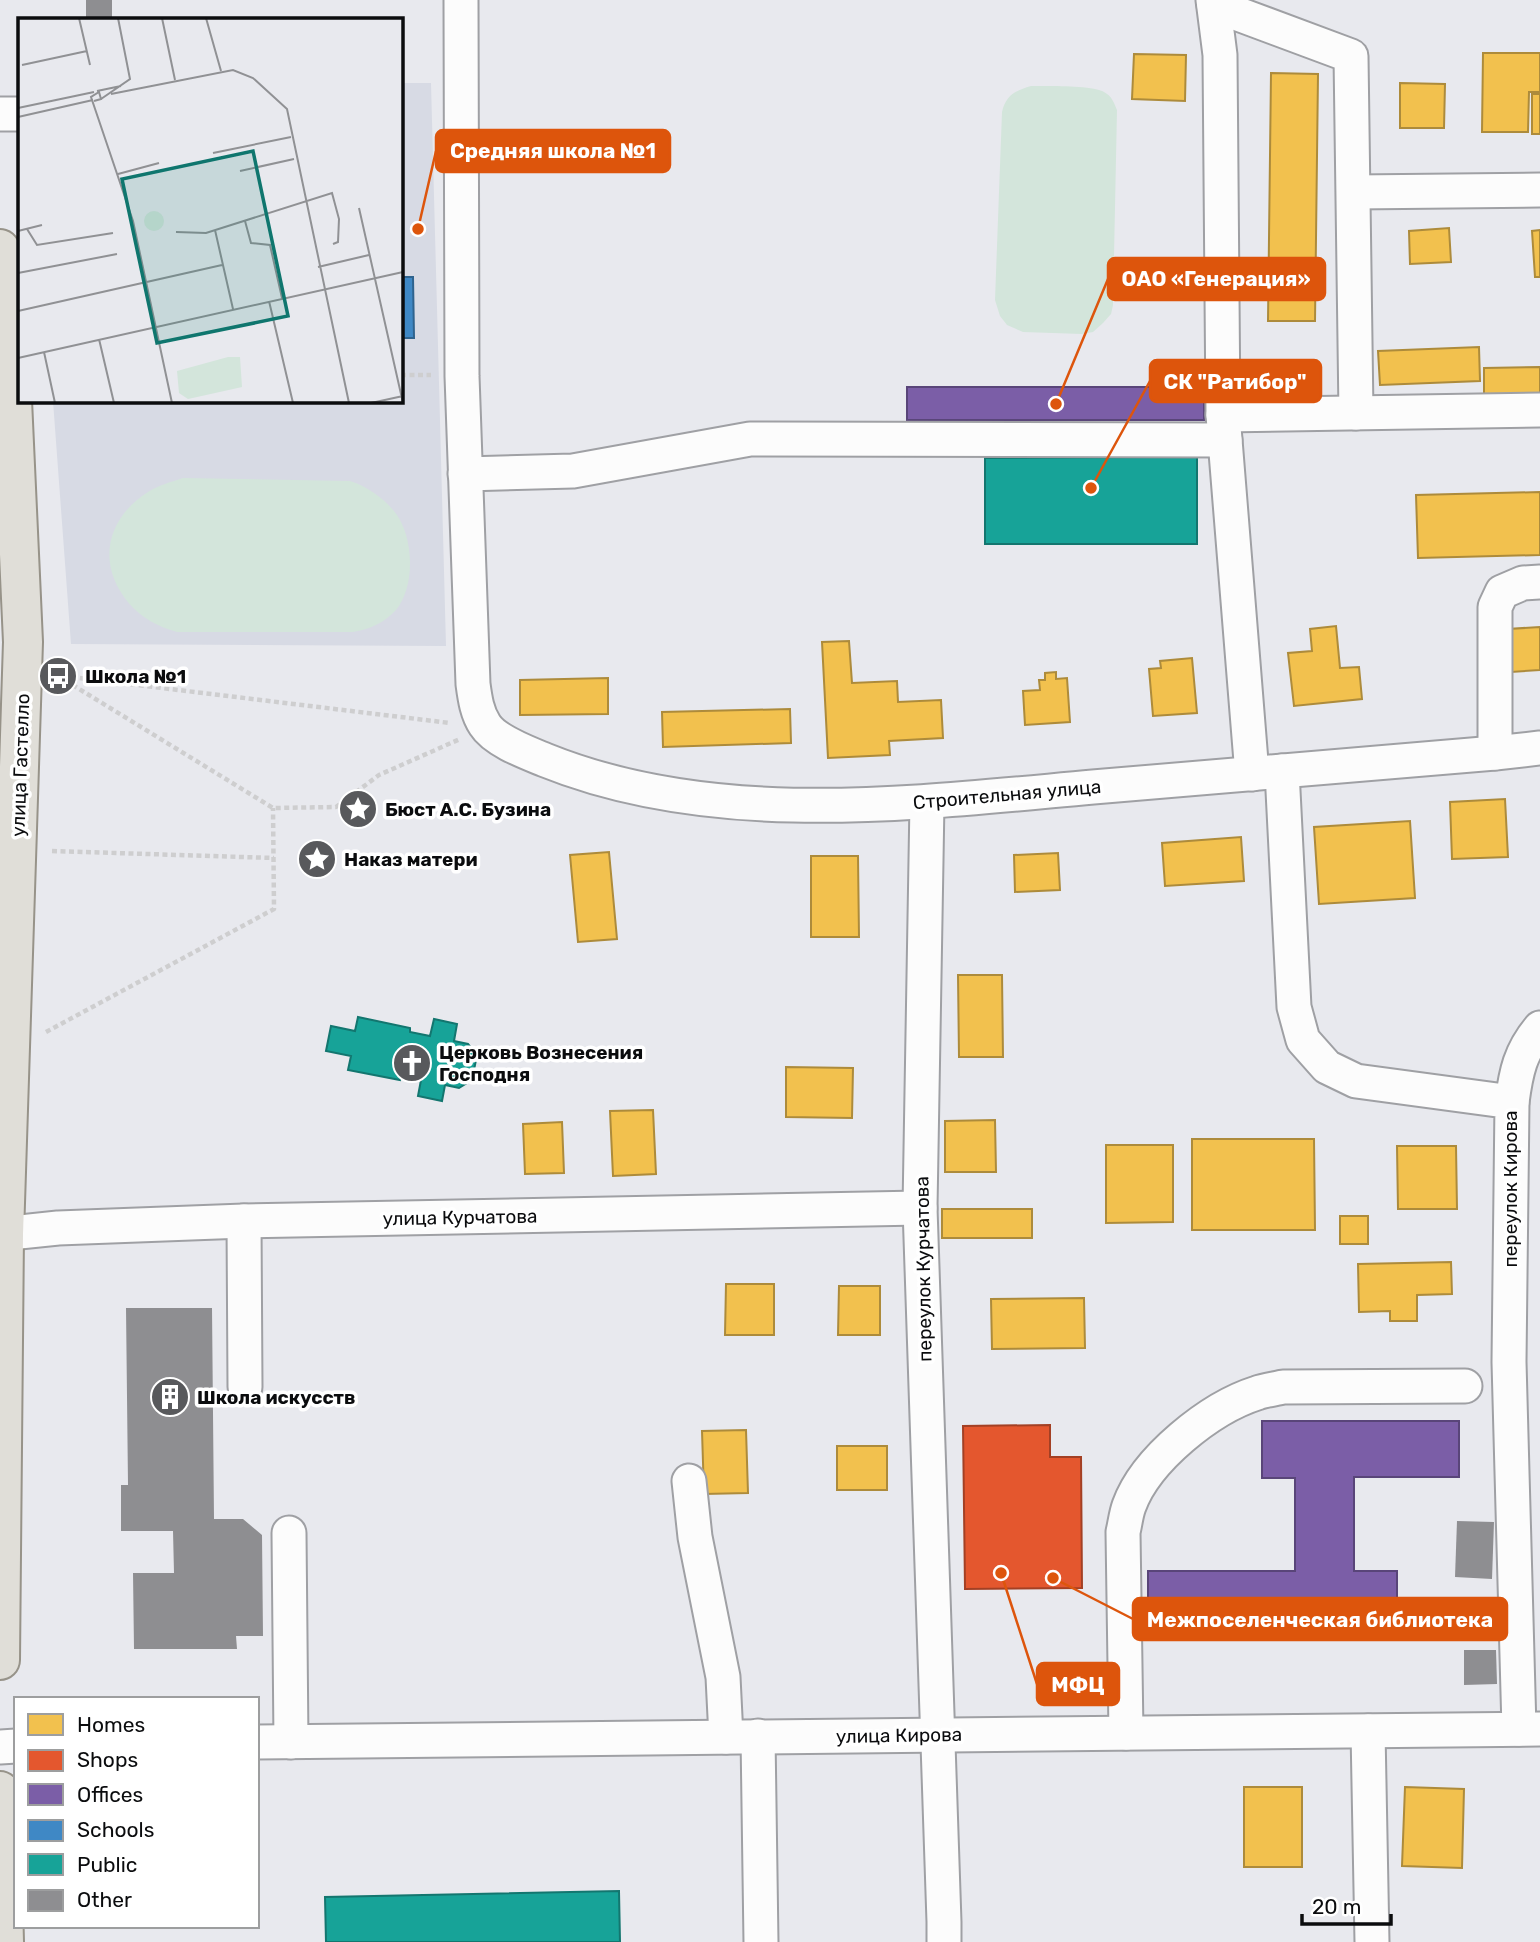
<svg xmlns="http://www.w3.org/2000/svg" width="1540" height="1942" font-family="Rubik,sans-serif">
	<rect width="100%" height="100%" fill="#e8e9ee"/>
	<polygon fill="#d7dae4" points="401,83 431,83 446,646 71,644 53,401 401,401"/>
	<g fill="#d3e5db">
		<path d="M 1031,86 C 1046,86 1093,85 1104,92 C 1112,96 1114,103 1117,110 L 1113,305 L 1111,314 L 1103,323 L 1093,332 L 1082,334 L 1023,332 L 1007,325 L 1000,316 L 995,300 L 1002,112 C 1006,95 1015,91 1031,86 Z"/>
		<path d="M 183,478 L 350,481 C 368,487 382,497 394,511 C 414,535 416,586 396,610 C 384,623 370,629 353,632 L 177,632 C 152,625 132,612 119,589 C 98,552 113,514 148,492 C 159,485 171,482 183,478 Z"/>
	</g>
	<g fill="#f2c14e" stroke="#ad8b3b" stroke-width="2">
		<polygon points="1483,53 1540,53 1540,92 1529,92 1528,132 1482,132"/>
		<polygon points="1134,54 1186,55 1185,101 1132,99"/>
		<polygon points="1271,73 1318,74 1315,321 1268,321"/>
		<polygon points="1400,83 1445,84 1444,128 1400,128"/>
		<rect x="1532" y="94" width="8" height="40"/>
		<polygon points="1449,228 1451,262 1410,264 1409,231"/>
		<polygon points="1540,230 1540,277 1535,277 1532,231"/>
		<polygon points="1479,347 1480,381 1380,385 1378,351"/>
		<polygon points="1540,367 1540,394 1484,395 1484,368"/>
		<polygon points="1540,492 1540,555 1418,558 1416,495"/>
		<polygon points="1336,626 1340,668 1359,667 1362,699 1294,706 1288,653 1312,651 1310,629"/>
		<polygon points="1540,627 1540,670 1511,672 1508,629"/>
		<polygon points="849,641 852,683 897,681 898,702 941,700 943,738 889,741 890,755 828,758 822,642"/>
		<polygon points="1192,658 1197,713 1153,716 1149,669 1161,668 1160,661"/>
		<polygon points="1056,672 1056,679 1067,678 1070,722 1025,725 1023,691 1040,690 1039,680 1045,680 1045,673"/>
		<polygon points="608,678 608,714 520,715 520,680"/>
		<polygon points="790,709 791,743 663,747 662,712"/>
		<polygon points="1505,799 1508,857 1452,859 1450,802"/>
		<polygon points="1410,821 1415,898 1319,904 1314,827"/>
		<polygon points="1241,837 1244,881 1165,886 1162,843"/>
		<polygon points="609,852 617,939 578,942 570,855"/>
		<polygon points="1058,853 1060,890 1015,892 1014,855"/>
		<polygon points="811,856 858,856 859,937 811,937"/>
		<polygon points="958,975 1002,975 1003,1057 959,1057"/>
		<polygon points="786,1067 853,1068 852,1118 786,1117"/>
		<polygon points="653,1110 656,1174 613,1176 610,1111"/>
		<polygon points="995,1120 996,1172 945,1172 945,1121"/>
		<polygon points="562,1122 564,1173 525,1174 523,1124"/>
		<polygon points="1192,1139 1314,1139 1315,1230 1192,1230"/>
		<polygon points="1106,1145 1173,1145 1173,1222 1106,1223"/>
		<polygon points="1397,1146 1456,1146 1457,1209 1398,1209"/>
		<rect x="942" y="1209" width="90" height="29"/>
		<rect x="1340" y="1216" width="28" height="28"/>
		<polygon points="1451,1262 1452,1294 1417,1295 1417,1321 1390,1321 1390,1311 1359,1312 1358,1264"/>
		<polygon points="726,1284 774,1284 774,1335 725,1335"/>
		<polygon points="839,1286 880,1286 880,1335 838,1335"/>
		<polygon points="1084,1298 1085,1348 992,1349 991,1299"/>
		<polygon points="746,1430 748,1493 704,1494 702,1431"/>
		<rect x="837" y="1446" width="50" height="44"/>
		<rect x="1244" y="1787" width="58" height="80"/>
		<polygon points="1405,1787 1464,1789 1462,1868 1402,1866"/>
	</g>
	<polygon fill="#e4572e" stroke="#a34024" stroke-width="2" points="1050,1425 1050,1457 1081,1457 1082,1588 965,1589 963,1426"/>
	<g fill="#7b5ea7" stroke="#594579" stroke-width="2">
		<rect x="907" y="387" width="297" height="33"/>
		<polygon points="1262,1421 1459,1421 1459,1477 1354,1477 1354,1571 1397,1571 1397,1624 1148,1624 1148,1571 1295,1571 1295,1478 1262,1478"/>
	</g>
	<polygon fill="#3f88c5" stroke="#2f638e" stroke-width="2" points="401,277 413,277 414,338 401,338"/>
	<g fill="#17a398" stroke="#13766f" stroke-width="2">
		<polygon points="1197,457 1197,544 985,544 985,458"/>
		<polygon points="358,1017 410,1028 410,1032 430,1036 434,1019 457,1024 454,1041 468,1044 477,1055 472,1080 459,1088 445,1085 442,1101 418,1096 421,1080 401,1076 400,1080 348,1070 351,1056 326,1051 331,1026 355,1031"/>
		<polygon points="619,1891 620,1942 326,1942 325,1897"/>
	</g>
	<g fill="#8e8e91">
		<rect x="86" y="0" width="26" height="19"/>
		<polygon points="126,1308 212,1308 214,1519 243,1519 262,1535 263,1636 236,1636 237,1649 134,1649 133,1573 174,1573 173,1531 121,1531 121,1485 128,1485"/>
		<polygon points="1457,1521 1494,1522 1492,1579 1455,1577"/>
		<polygon points="1464,1650 1496,1650 1497,1684 1464,1685"/>
	</g>
	<g fill="none" stroke-linecap="round" stroke-linejoin="round">
		<defs>
			<g id="minor">
				<path d="M 461,0 L 462,376 L 473,684 C 475,699 477,713 485,725 C 495,741 528,753 545,760 C 716,829 914,803 1093,787 C 1227,776 1361,765 1495,753 L 1540,748"/>
				<polyline points="1213,0 1220,55 1223,415 1252,774"/>
				<polyline points="1214,5 1351,56 1356,413"/>
				<polyline points="0,114 19,114"/>
				<polyline points="1354,192 1540,190"/>
				<polyline points="1223,415 1540,410"/>
				<polyline points="465,474 573,471 750,439 1225,440"/>
				<polyline points="1495,753 1495,607 1502,592 1523,583 1540,582"/>
				<polyline points="1282,771 1294,1007 1303,1040 1327,1067 1356,1081 1512,1102 1509,1362 1519,1729"/>
				<polyline points="927,802 920,1208 944,1922 944,1942"/>
				<path d="M 1512,1102 C 1516,1072 1520,1052 1540,1028"/>
				<polyline points="244,1221 245,1387"/>
				<polyline points="0,1234 58,1228 244,1221 920,1208"/>
				<polyline points="689,1481 695,1537 723,1677 726,1737"/>
				<polyline points="289,1533 291,1742"/>
				<polyline points="1368,1731 1372,1942"/>
				<path d="M 1126,1733 L 1123,1532 C 1125,1524 1126,1514 1129,1506 C 1146,1459 1210,1408 1257,1393 C 1265,1390 1275,1389 1283,1387 L 1465,1386"/>
				<polyline points="758,1736 761,1942"/>
				<polyline points="257,1742 1540,1729"/>
				<polyline points="0,1747 16,1746"/>
			</g>
			<g id="major">
				<polyline points="0,249 11,378 23,642 4,1234 0,1660"/>
				<polyline points="0,1791 4,1942"/>
			</g>
		</defs>
		<use href="#minor" stroke="#9fa0a4" stroke-width="37"/>
		<use href="#major" stroke="#979389" stroke-width="42"/>
		<g stroke="#cececf" stroke-width="4.5" stroke-dasharray="5 3.5" stroke-linecap="butt">
			<polyline points="401,375 431,375"/>
			<polyline points="58,676 273,808 336,807 379,775 460,739"/>
			<polyline points="63,676 450,723"/>
			<polyline points="52,851 274,858"/>
			<polyline points="46,1032 274,909 273,808"/>
		</g>
		<use href="#minor" stroke="#fcfcfc" stroke-width="33"/>
		<use href="#major" stroke="#e0ded8" stroke-width="38"/>
	</g>
	<defs>
		<symbol id="bus-disc" viewBox="-11 -11 22 22"><circle r="9.5" fill="#58595c" stroke="#fff"/><path d="M-5-6H5V4H4V6H2V4H-2V6H-4V4H-5ZM-3.5-4V0h7V-4ZM-3.5 1.2v1.5H-2V1.2ZM2 1.2v1.5H3.5V1.2Z" fill="#fff"/></symbol>
		<symbol id="sight-disc" viewBox="-11 -11 22 22"><circle r="9.5" fill="#58595c" stroke="#fff"/><path d="M0-6L1.8-2.2L6-1.7L2.9 1.2L3.7 5.4L0 3.3L-3.7 5.4L-2.9 1.2L-6-1.7L-1.8-2.2Z" fill="#fff"/></symbol>
		<symbol id="church-disc" viewBox="-11 -11 22 22"><circle r="9.5" fill="#58595c" stroke="#fff"/><path d="M-1.2-6h2.4v3.5h3.3v2.4h-3.3V6h-2.4V-.1h-3.3v-2.4h3.3Z" fill="#fff"/></symbol>
		<symbol id="building-disc" viewBox="-11 -11 22 22"><circle r="9.5" fill="#58595c" stroke="#fff"/><path d="M-4-6H4V6H1V3H-1V6H-4ZM-2.5-4.3h1.7v1.8h-1.7ZM.8-4.3h1.7v1.8H.8ZM-2.5-1h1.7V.8h-1.7ZM.8-1h1.7V.8H.8Z" fill="#fff"/></symbol>
	</defs>
	<g fill-rule="evenodd">
		<use href="#bus-disc" x="36" y="654" width="44" height="44"/>
		<use href="#sight-disc" x="336" y="787" width="44" height="44"/>
		<use href="#sight-disc" x="295" y="837" width="44" height="44"/>
		<use href="#church-disc" x="390" y="1041" width="44" height="44"/>
		<use href="#building-disc" x="148" y="1375" width="44" height="44"/>
	</g>
	<g text-anchor="middle" stroke-width="7" stroke-linejoin="round" paint-order="stroke">
		<g font-size="19" font-weight="bold" fill="#0b0c0e" stroke="#fff" text-anchor="start">
			<text x="85" y="683">Школа №1</text>
			<text x="385" y="816">Бюст А.С. Бузина</text>
			<text x="344" y="866">Наказ матери</text>
			<text x="439" y="1059">Церковь Вознесения<tspan x="439" dy="22">Господня</tspan></text>
			<text x="197" y="1404">Школа искусств</text>
		</g>
		<g font-size="19" fill="#0b0c0e" stroke="#fff">
			<text transform="translate(20 765) rotate(-88)" y="7">улица Гастелло</text>
			<text transform="translate(1007 794) rotate(-5)" y="7">Строительная улица</text>
			<text transform="translate(1510 1189) rotate(-90)" y="7">переулок Кирова</text>
			<text transform="translate(460 1217) rotate(-1)" y="7">улица Курчатова</text>
			<text transform="translate(923 1269) rotate(-91)" y="7">переулок Курчатова</text>
			<text transform="translate(899 1735) rotate(-1)" y="7">улица Кирова</text>
		</g>
	</g>
	<g transform="translate(18 18)">
		<rect width="385" height="385" fill="#e8e9ee"/>
		<path d="M126 203a10 10 0 1 1 20 0a10 10 0 1 1-20 0ZM 210,339 L 222,339 L 224,369 L 170,381 L 161,375 L 159,353 Z" fill="#d3e5db"/>
		<path fill="none" stroke="#909194" stroke-width="2" d="M 61,0 L 72,47M 144,0 L 157,62M 188,0 L 203,53M 4,47 L 69,33M 79,73 L 103,68M 93,76 L 215,52 L 235,60 L 269,91 L 331,385M 83,81 L 112,61 L 100,0M 76,83 L 83,81 L 81,74 L 73,79 L 115,203 L 154,385M 0,90 L 76,74M 0,99 L 75,82M 195,135 L 273,119M 222,153 L 276,141M 100,156 L 141,145M 341,190 L 385,385M 227,203 L 233,225 L 252,227 L 264,280M 9,211 L 19,227 L 95,215M 197,212 L 215,291M 0,213 L 24,207M 158,214 L 188,215 L 314,175 L 321,201 L 320,224 L 315,226M 300,249 L 351,237M 0,255 L 99,236M 251,283 L 275,385M 0,293 L 204,247M 81,321 L 96,385M 26,334 L 37,385M 0,340 L 385,254M 353,385 L 385,378"/>
		<path fill="#0f766e" fill-opacity="0.15" stroke="#0f766e" stroke-width="3.5" d="M 235,133 L 270,298 L 139,325 L 104,161 Z"/>
		<rect width="385" height="385" fill="none" stroke="#0b0c0e" stroke-width="3.5"/>
	</g>
	<path fill="none" stroke="#dd550c" stroke-width="2.5" d="M418 229L436 151M1056 404L1108 279M1091 488L1150 381M1053 1578L1133 1619M1001 1573L1037 1684"/>
	<g fill="#dd550c" stroke="#fff" stroke-width="2.5">
		<circle cx="418" cy="229" r="7"/>
		<circle cx="1056" cy="404" r="7"/>
		<circle cx="1091" cy="488" r="7"/>
		<circle cx="1053" cy="1578" r="7"/>
		<circle cx="1001" cy="1573" r="7"/>
	</g>
	<g fill="#dd550c" stroke="#dd550c" stroke-width="2.5">
		<rect x="436" y="130" width="234" height="42" rx="7"/>
		<rect x="1108" y="258" width="217" height="42" rx="7"/>
		<rect x="1150" y="360" width="171" height="42" rx="7"/>
		<rect x="1133" y="1598" width="374" height="42" rx="7"/>
		<rect x="1037" y="1663" width="82" height="42" rx="7"/>
	</g>
	<g font-size="21" text-anchor="middle" font-weight="bold" fill="#fff">
		<text x="553" y="158">Средняя школа №1</text>
		<text x="1216" y="286">ОАО «Генерация»</text>
		<text x="1235" y="389">СК "Ратибор"</text>
		<text x="1320" y="1627">Межпоселенческая библиотека</text>
		<text x="1078" y="1692">МФЦ</text>
	</g>
	<rect x="14" y="1697" width="245" height="231" fill="#ffffff" stroke="#9d9e9f" stroke-width="2"/>
	<rect x="28" y="1714" width="35" height="21" fill="#f2c14e" stroke="#9d9e9f" stroke-width="2"/>
	<text x="77" y="1732" font-size="21" fill="#0b0c0e">Homes</text>
	<rect x="28" y="1750" width="35" height="21" fill="#e4572e" stroke="#9d9e9f" stroke-width="2"/>
	<text x="77" y="1767" font-size="21" fill="#0b0c0e">Shops</text>
	<rect x="28" y="1784" width="35" height="21" fill="#7b5ea7" stroke="#9d9e9f" stroke-width="2"/>
	<text x="77" y="1802" font-size="21" fill="#0b0c0e">Offices</text>
	<rect x="28" y="1820" width="35" height="21" fill="#3f88c5" stroke="#9d9e9f" stroke-width="2"/>
	<text x="77" y="1837" font-size="21" fill="#0b0c0e">Schools</text>
	<rect x="28" y="1854" width="35" height="21" fill="#17a398" stroke="#9d9e9f" stroke-width="2"/>
	<text x="77" y="1872" font-size="21" fill="#0b0c0e">Public</text>
	<rect x="28" y="1890" width="35" height="21" fill="#8e8e91" stroke="#9d9e9f" stroke-width="2"/>
	<text x="77" y="1907" font-size="21" fill="#0b0c0e">Other</text>
	<path d="M1302 1914v10h89v-10" fill="none" stroke="#0b0c0e" stroke-width="3.5"/>
	<text x="1312" y="1914" font-size="21" fill="#0b0c0e" stroke="#ffffff" stroke-width="5" paint-order="stroke">20 m</text>
</svg>
